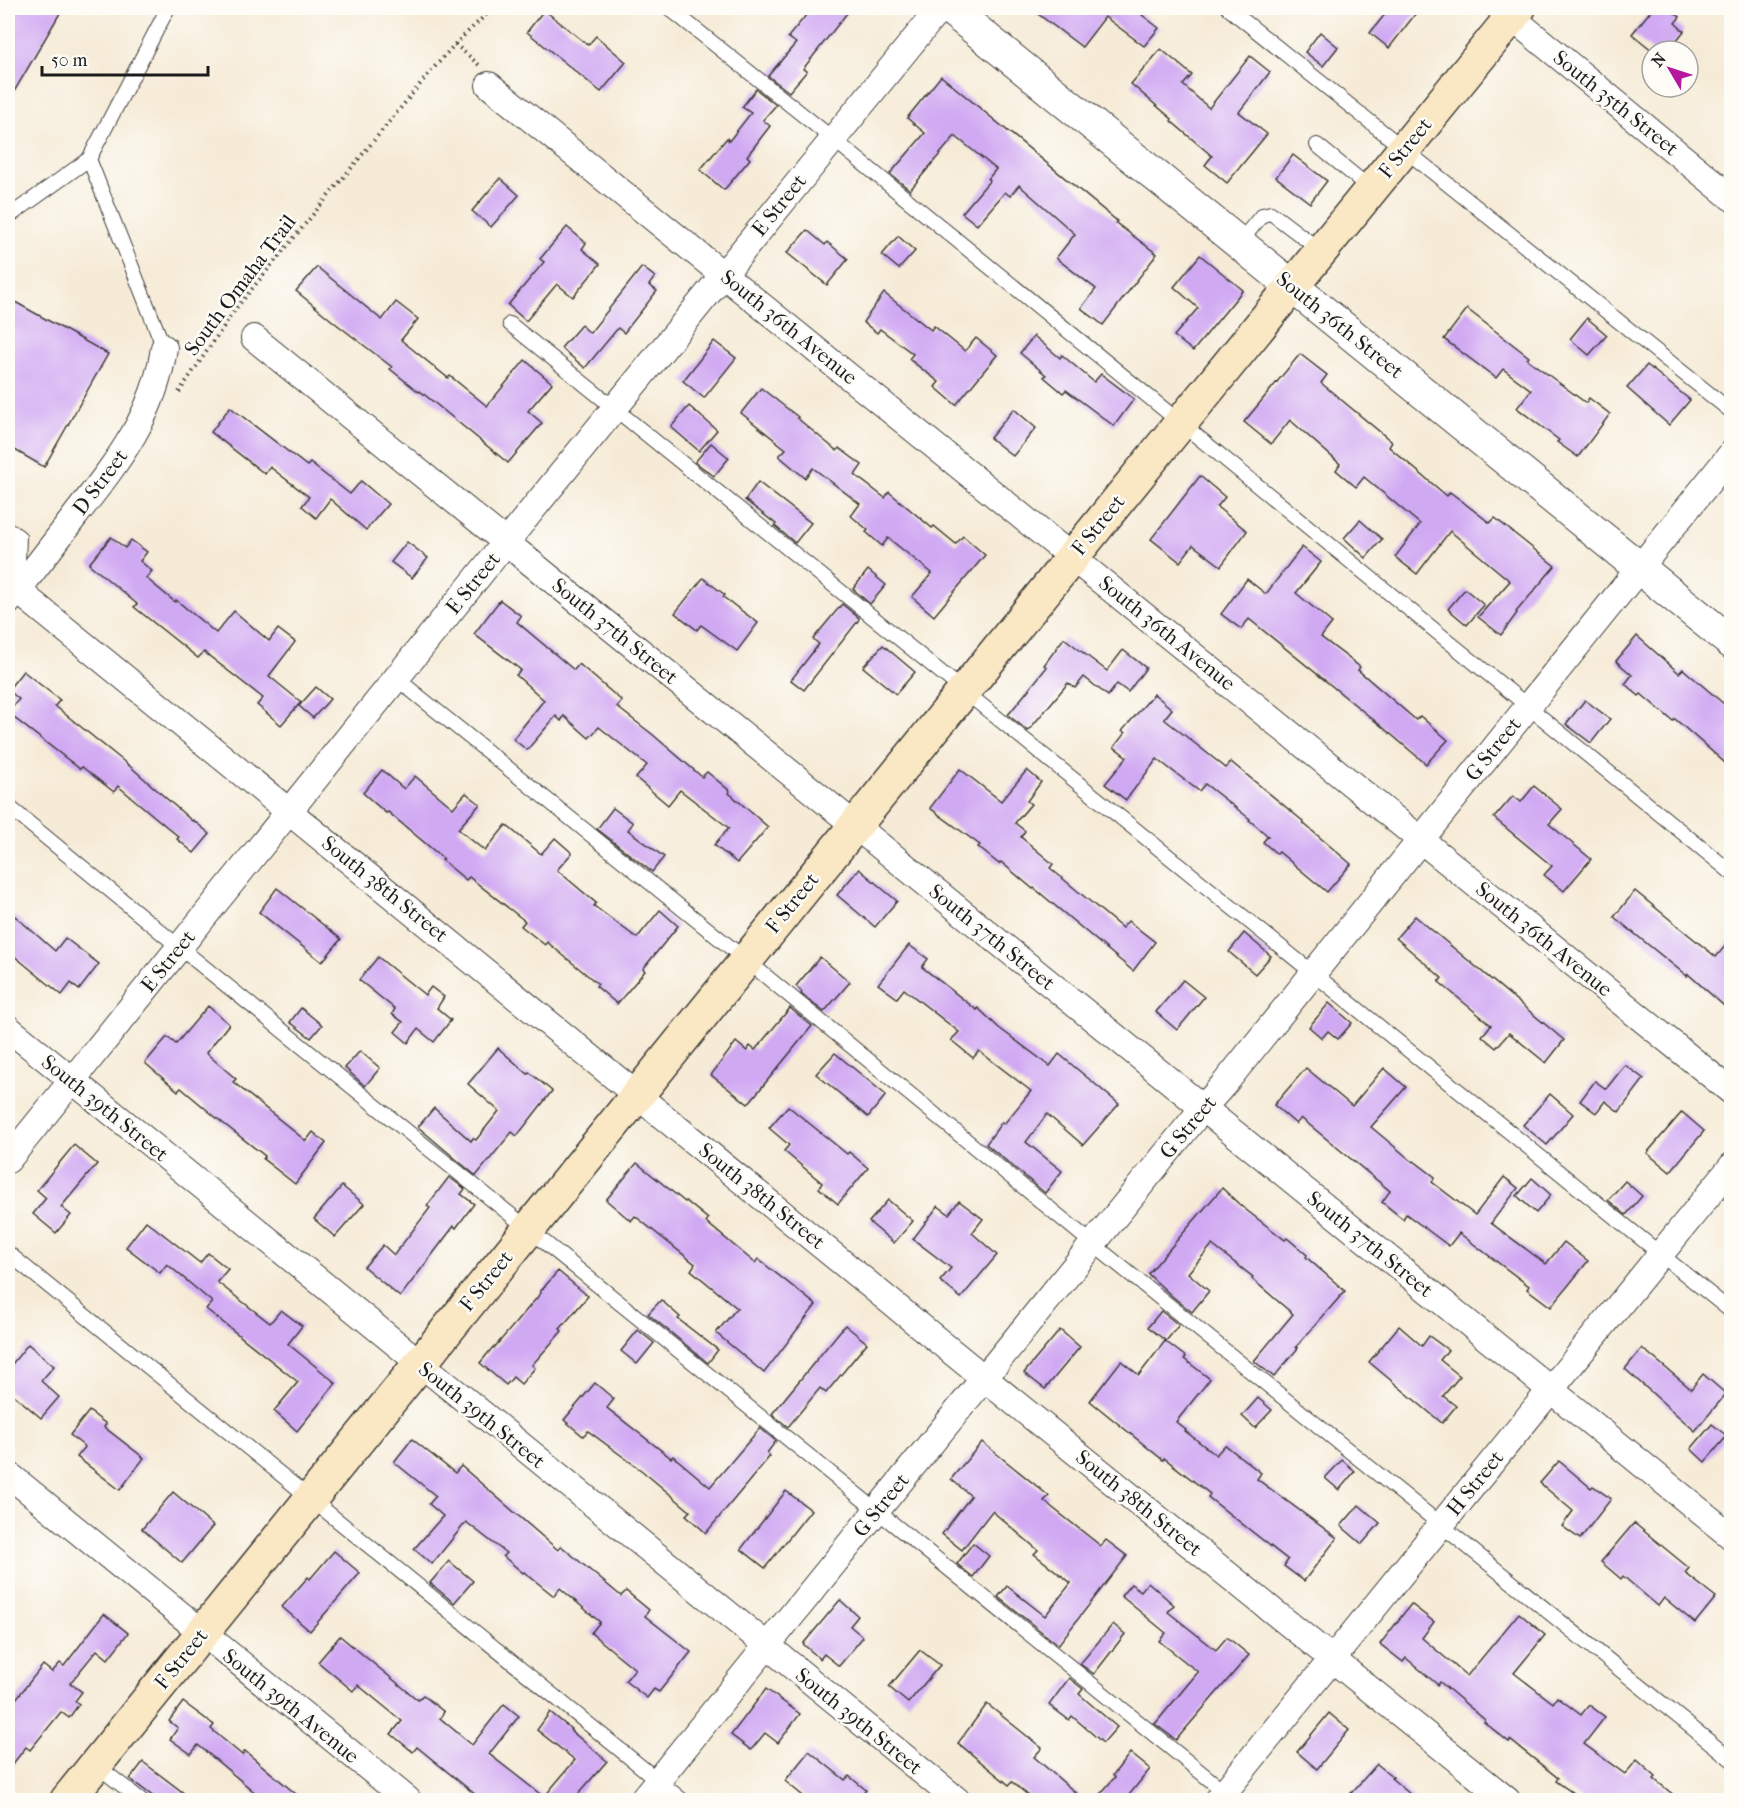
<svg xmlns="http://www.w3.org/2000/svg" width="1739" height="1808" font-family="'IM FELL French Canon',serif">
	<rect width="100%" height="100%" fill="#fdfcf7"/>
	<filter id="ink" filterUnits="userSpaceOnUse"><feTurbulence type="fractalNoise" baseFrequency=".0167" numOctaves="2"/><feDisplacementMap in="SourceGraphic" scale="12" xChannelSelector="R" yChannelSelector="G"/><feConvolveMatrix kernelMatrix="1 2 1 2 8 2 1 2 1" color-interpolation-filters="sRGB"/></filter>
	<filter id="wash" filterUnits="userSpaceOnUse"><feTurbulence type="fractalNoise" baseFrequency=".008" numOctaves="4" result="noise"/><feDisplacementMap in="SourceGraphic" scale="24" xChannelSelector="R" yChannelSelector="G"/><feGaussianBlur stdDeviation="1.35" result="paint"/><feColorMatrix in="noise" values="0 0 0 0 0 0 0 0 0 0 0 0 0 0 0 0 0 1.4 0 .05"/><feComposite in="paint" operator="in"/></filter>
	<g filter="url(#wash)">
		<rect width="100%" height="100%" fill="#f6ebd7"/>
		<g id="blocks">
			<g fill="#d0a9f3">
				<polygon points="8,8 63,8 8,102"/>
				<polygon points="812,8 851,8 803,69 807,71 789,92 768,76 796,43 788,37"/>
				<polygon points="1030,8 1148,8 1142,15 1159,28 1144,46 1105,17 1082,47"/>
				<polygon points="1390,8 1420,8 1389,48 1370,33"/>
				<polygon points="1653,8 1668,8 1680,17 1675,23 1684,31 1668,51 1653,51 1632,34"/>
				<polygon points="544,10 588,45 596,36 626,62 601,92 527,32"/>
				<polygon points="1320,32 1338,47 1323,66 1305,52"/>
				<polygon points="1161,49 1192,75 1183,85 1209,108 1250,56 1270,72 1239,112 1267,134 1227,183 1205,165 1212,156 1171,121 1172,119 1131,84"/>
				<polygon points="941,76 1117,221 1116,223 1157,254 1103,325 1081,308 1096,289 1056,258 1075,234 1019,185 1010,196 1005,192 977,225 962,213 990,180 988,179 996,169 955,136 910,190 890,174 925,133 907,118"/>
				<polygon points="756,89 776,105 763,120 770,126 747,156 750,159 724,190 700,170 727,138 729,141 751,113 742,107"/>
				<polygon points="1293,155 1327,181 1310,203 1276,177"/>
				<polygon points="500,178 519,195 491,227 472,211"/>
				<polygon points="567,227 586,243 582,249 600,264 573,297 557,284 526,321 508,305 544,262 540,259"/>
				<polygon points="807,230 825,245 827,242 848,259 827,285 787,253"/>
				<polygon points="898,236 915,251 899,269 882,255"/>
				<polygon points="1200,255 1243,290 1193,351 1174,336 1198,308 1174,287"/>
				<polygon points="317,267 382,320 396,302 418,319 401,340 448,378 450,376 487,406 525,360 552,383 528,411 542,423 508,463 420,391 419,392 390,369 392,367 335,323 296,291"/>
				<polygon points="642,267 655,277 649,285 657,291 624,333 618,328 585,368 561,348 581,325 590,333"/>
				<polygon points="884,293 931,330 934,326 965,351 976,338 997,355 956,405 935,387 939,382 909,359 913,354 880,329 877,333 863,322"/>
				<polygon points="8,298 108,354 44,467 8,446"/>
				<polygon points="1467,309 1529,357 1527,359 1586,403 1589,398 1610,414 1578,457 1557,442 1559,440 1517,408 1531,390 1503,369 1496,378 1444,339"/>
				<polygon points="1587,318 1607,335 1589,355 1570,339"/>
				<polygon points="1034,336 1060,358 1062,355 1094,382 1101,374 1134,399 1114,426 1066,390 1063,393 1044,377 1046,375 1020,353"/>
				<polygon points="714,341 736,358 704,398 683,381"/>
				<polygon points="1300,354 1327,375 1321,383 1392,442 1389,447 1447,496 1450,492 1490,523 1495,518 1555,566 1516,612 1517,613 1501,635 1478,617 1510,581 1450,531 1417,574 1395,557 1420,524 1364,477 1356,487 1336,470 1340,464 1290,420 1271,444 1244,422"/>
				<polygon points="1647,365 1690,400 1669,425 1627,388"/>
				<polygon points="761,388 798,417 797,418 837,451 839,448 862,465 855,475 885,498 889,492 932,528 934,526 956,544 963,536 985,555 934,616 912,597 932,573 888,538 882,546 866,532 868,530 851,516 860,504 813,468 805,478 779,456 786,449 741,413"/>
				<polygon points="689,406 717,430 699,451 671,427"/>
				<polygon points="230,407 307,466 310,463 350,494 361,481 388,504 366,530 330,499 316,518 302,506 309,497 270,467 265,474 211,432"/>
				<polygon points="1014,409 1036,428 1013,456 990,438"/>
				<polygon points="711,443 729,458 714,476 695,462"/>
				<polygon points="1200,476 1225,497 1217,507 1247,531 1221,566 1193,545 1180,562 1151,539"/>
				<polygon points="758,482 811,523 795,543 775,526 776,524 745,500"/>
				<polygon points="1360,520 1382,539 1366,558 1344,538"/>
				<polygon points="111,537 125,548 131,540 147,552 140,561 152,571 146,578 175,602 176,600 216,633 234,611 269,641 278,629 295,642 269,676 301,702 281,725 257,705 263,698 204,652 198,658 134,607 137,604 89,564"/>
				<polygon points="407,542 428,558 412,578 391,562"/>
				<polygon points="1302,547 1321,562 1296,593 1332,623 1321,637 1360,667 1358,670 1416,720 1420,716 1448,740 1426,764 1380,725 1249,619 1241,629 1221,614 1247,579 1266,594"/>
				<polygon points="868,570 886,585 870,604 853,589"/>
				<polygon points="703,578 725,595 723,597 758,623 737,651 701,625 697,630 675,613"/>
				<polygon points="1465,589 1484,605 1467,625 1448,609"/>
				<polygon points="500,600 521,616 517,622 574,670 579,664 622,701 617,707 652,734 702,777 707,772 730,791 729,793 768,827 737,863 714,845 729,828 680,790 668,805 636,778 647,765 599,727 589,738 564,716 561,721 556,716 527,750 513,739 544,700 516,675 521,670 474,634"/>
				<polygon points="842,604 859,618 858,621 804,690 791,680 819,644 813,639"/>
				<polygon points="1637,636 1679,673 1683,669 1731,710 1731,768 1675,719 1673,721 1641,694 1639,696 1625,684 1632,675 1616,661"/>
				<polygon points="1064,638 1107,671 1123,650 1146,668 1128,692 1117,684 1108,696 1084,677 1075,688 1068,683 1028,731 1008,715 1047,667 1044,665"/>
				<polygon points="883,645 915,672 896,694 863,667"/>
				<polygon points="23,671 60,700 55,706 132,768 192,821 193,820 210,834 194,853 177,839 179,837 118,786 114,792 82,767 80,769 8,713 19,699 8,690"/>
				<polygon points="316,687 330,699 313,718 299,706"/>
				<polygon points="1154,694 1172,709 1164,719 1226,768 1231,762 1304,822 1303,823 1351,864 1327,892 1279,852 1277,854 1263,842 1268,836 1249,820 1250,819 1205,784 1199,791 1157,759 1126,800 1105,784 1127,757 1114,747 1125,733 1122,731"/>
				<polygon points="1585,700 1610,719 1591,743 1566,724"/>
				<polygon points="960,769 1001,801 1027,770 1041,782 1027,801 1031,804 1015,823 1025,831 1021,837 1053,864 1050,868 1122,928 1128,921 1155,942 1133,971 1034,888 1033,889 1001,862 999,864 978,847 980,845 930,808"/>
				<polygon points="382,770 404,789 415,776 453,808 466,793 480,804 458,829 485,851 506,825 541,854 555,838 572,853 557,870 596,903 594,906 637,938 660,910 678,926 643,969 645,971 617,1004 596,986 598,984 547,942 545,945 521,926 525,921 469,877 466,880 442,860 444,859 388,812 386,813 363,793"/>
				<polygon points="1534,786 1562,809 1549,824 1591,859 1564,891 1544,875 1552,866 1494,818 1513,796 1521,802"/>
				<polygon points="613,808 633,823 628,830 664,857 652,872 597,829"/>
				<polygon points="859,869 897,901 875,927 837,895"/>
				<polygon points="277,888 341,939 322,962 259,912"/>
				<polygon points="1635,891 1716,957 1731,939 1731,1012 1688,974 1687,976 1614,917"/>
				<polygon points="15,916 55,951 65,938 99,964 79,990 71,983 62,995 8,951 8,925"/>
				<polygon points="1415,916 1564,1040 1546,1063 1509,1033 1496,1048 1482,1036 1491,1025 1439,982 1442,978 1396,938"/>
				<polygon points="1244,933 1271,956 1255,974 1229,952"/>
				<polygon points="909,945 928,959 922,967 977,1010 978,1008 999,1028 1050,1066 1059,1054 1119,1104 1083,1145 1047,1114 1026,1142 1062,1171 1045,1193 986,1144 1002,1122 1004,1124 1031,1091 979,1051 973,1058 951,1040 959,1032 904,989 897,998 878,984"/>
				<polygon points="378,957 425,995 431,987 444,997 437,1008 451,1020 434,1042 418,1029 408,1043 395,1032 403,1022 392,1014 395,1009 359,980"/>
				<polygon points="820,957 850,982 824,1012 801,994 802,992 796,986"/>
				<polygon points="1183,980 1204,997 1177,1030 1156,1012"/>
				<polygon points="1329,1003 1352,1023 1338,1039 1328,1031 1322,1038 1309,1027"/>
				<polygon points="208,1006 229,1024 206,1053 236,1079 233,1082 306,1141 313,1132 326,1143 295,1184 263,1159 265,1156 219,1120 181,1088 178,1091 145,1063 167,1037 176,1044"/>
				<polygon points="301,1008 322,1025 311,1038 290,1022"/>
				<polygon points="790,1008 812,1026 748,1104 711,1075 736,1042 747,1051 750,1046 755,1050"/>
				<polygon points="498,1048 528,1074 529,1072 552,1091 517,1136 512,1132 476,1176 418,1127 434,1108 471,1141 473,1138 476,1140 499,1111 468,1084"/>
				<polygon points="360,1051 380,1068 365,1086 345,1068"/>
				<polygon points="835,1053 886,1095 868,1117 816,1074"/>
				<polygon points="1625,1065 1644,1079 1619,1112 1605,1101 1596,1113 1580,1101 1595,1081 1606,1089"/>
				<polygon points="1306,1068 1352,1106 1384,1068 1406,1087 1371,1127 1413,1162 1414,1161 1435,1177 1432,1182 1475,1215 1504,1177 1518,1188 1491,1223 1546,1264 1564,1242 1588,1261 1551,1307 1527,1289 1529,1286 1459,1233 1449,1246 1406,1214 1403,1219 1382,1202 1390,1191 1301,1118 1296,1124 1274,1105"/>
				<polygon points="1550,1094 1573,1114 1547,1145 1523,1125"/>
				<polygon points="788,1106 847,1154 849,1152 868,1168 838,1204 819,1188 822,1183 784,1151 789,1145 769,1128"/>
				<polygon points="1682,1112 1704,1131 1670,1172 1647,1153"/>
				<polygon points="74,1145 97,1164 61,1207 71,1215 56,1233 33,1214 46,1198 37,1190"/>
				<polygon points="637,1163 685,1202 686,1201 708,1219 706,1222 755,1263 758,1259 816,1305 764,1373 716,1333 737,1308 691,1270 695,1264 635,1216 631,1221 606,1200"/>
				<polygon points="449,1177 465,1189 461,1194 474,1204 456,1228 454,1226 400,1297 364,1267 383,1245 394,1255 430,1208 427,1206"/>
				<polygon points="1532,1178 1551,1195 1536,1213 1517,1196"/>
				<polygon points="1625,1181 1642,1196 1626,1215 1608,1200"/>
				<polygon points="342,1186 364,1204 335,1237 314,1219"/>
				<polygon points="1222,1188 1241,1206 1285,1240 1287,1238 1307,1255 1306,1257 1345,1291 1296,1347 1298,1348 1274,1377 1254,1361 1293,1314 1252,1279 1253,1277 1212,1245 1188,1273 1209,1291 1192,1312 1173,1297 1148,1274"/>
				<polygon points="888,1200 913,1221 894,1243 869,1222"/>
				<polygon points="959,1201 983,1219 972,1233 997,1255 961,1298 940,1281 951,1268 913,1239 938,1206 949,1214"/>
				<polygon points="146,1221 200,1263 208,1253 228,1269 217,1282 270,1323 281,1310 302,1326 288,1344 336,1383 297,1431 274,1411 298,1382 206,1309 212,1302 167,1264 160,1273 126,1247"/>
				<polygon points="558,1271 588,1296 560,1329 562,1331 532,1365 535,1368 521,1384 513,1377 506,1385 480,1363 493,1347 494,1348 541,1293 540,1292"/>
				<polygon points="661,1300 680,1317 678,1319 718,1350 708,1363 648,1314"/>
				<polygon points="1161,1311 1179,1325 1166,1341 1148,1327"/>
				<polygon points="845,1325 867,1343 826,1393 820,1388 788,1427 772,1414"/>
				<polygon points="1399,1326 1422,1346 1429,1336 1448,1350 1440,1360 1460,1376 1443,1396 1456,1406 1442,1423 1369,1362"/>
				<polygon points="638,1330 654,1343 637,1364 621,1351"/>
				<polygon points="1060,1330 1080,1347 1045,1389 1024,1373"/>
				<polygon points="1165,1341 1186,1357 1184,1359 1210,1379 1176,1422 1186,1430 1185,1431 1216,1455 1225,1445 1261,1473 1257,1479 1337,1538 1304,1581 1284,1566 1288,1560 1208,1497 1210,1494 1164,1458 1163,1460 1090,1401 1121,1361 1139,1375"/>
				<polygon points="28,1344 54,1366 41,1381 59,1397 41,1418 8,1390 8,1369"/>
				<polygon points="1642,1348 1691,1389 1703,1374 1726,1394 1695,1431 1625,1369"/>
				<polygon points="595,1383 614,1399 607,1408 671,1458 673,1456 710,1487 760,1428 776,1441 767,1453 770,1456 706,1533 686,1515 690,1511 641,1470 588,1431 583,1436 564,1420"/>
				<polygon points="1258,1398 1272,1410 1255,1428 1242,1416"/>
				<polygon points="89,1411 106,1424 104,1427 144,1458 120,1490 77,1457 85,1447 70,1435"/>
				<polygon points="1712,1424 1727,1436 1705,1462 1691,1449"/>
				<polygon points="412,1439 455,1473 461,1466 558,1550 561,1546 621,1596 626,1591 649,1610 645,1616 691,1652 659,1692 654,1689 647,1698 625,1681 635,1669 591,1633 600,1622 560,1588 554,1596 524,1572 523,1573 503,1556 506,1553 466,1522 432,1564 414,1549 443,1516 429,1504 436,1496 394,1462"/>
				<polygon points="982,1442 1049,1496 1044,1501 1101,1546 1106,1540 1127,1556 1058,1645 998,1597 1007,1586 1045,1616 1071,1583 1034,1554 1038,1550 992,1511 962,1550 942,1534 971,1496 951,1479"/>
				<polygon points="1342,1460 1355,1471 1339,1490 1325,1478"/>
				<polygon points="1559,1461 1591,1488 1593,1486 1611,1499 1580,1539 1562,1526 1573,1511 1540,1483"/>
				<polygon points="786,1491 811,1510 765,1568 741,1549"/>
				<polygon points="173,1492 213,1526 182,1563 142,1529"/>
				<polygon points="1359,1505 1380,1523 1362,1544 1341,1526"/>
				<polygon points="1634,1523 1689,1568 1685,1573 1716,1597 1695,1623 1664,1598 1658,1606 1623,1576 1621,1579 1601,1562"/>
				<polygon points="973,1543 989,1556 973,1577 957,1564"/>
				<polygon points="334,1551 360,1573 310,1631 282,1607 308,1577 310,1579"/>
				<polygon points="449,1561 473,1581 454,1603 430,1583"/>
				<polygon points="1148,1582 1174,1605 1168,1612 1216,1650 1227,1637 1249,1655 1176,1740 1155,1724 1198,1672 1159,1641 1166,1633 1121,1596 1131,1584 1141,1591"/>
				<polygon points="840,1600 858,1616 850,1626 863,1637 839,1666 824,1654 820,1659 803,1644"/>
				<polygon points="1411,1604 1434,1622 1422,1638 1467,1676 1519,1613 1545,1635 1514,1673 1553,1703 1557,1697 1581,1715 1589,1705 1605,1717 1584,1744 1625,1774 1637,1760 1656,1777 1654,1779 1680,1800 1583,1800 1556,1781 1558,1778 1510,1740 1509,1742 1484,1722 1485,1720 1440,1682 1438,1685 1406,1658 1403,1662 1380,1644"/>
				<polygon points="104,1614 128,1633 108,1659 97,1650 70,1683 82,1692 75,1701 79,1704 69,1718 61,1712 30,1750 26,1747 8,1770 8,1709 43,1665 52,1672 60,1663 64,1666"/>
				<polygon points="1113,1624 1125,1634 1094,1674 1080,1664"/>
				<polygon points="340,1636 418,1700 423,1695 444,1712 440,1718 472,1745 504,1704 519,1716 489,1754 544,1797 575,1760 537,1730 550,1712 571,1729 570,1730 607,1761 573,1800 482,1800 417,1747 413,1752 391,1734 402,1721 358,1685 353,1691 318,1662"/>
				<polygon points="920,1650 940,1665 908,1703 889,1687"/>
				<polygon points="1069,1678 1083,1689 1079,1694 1117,1727 1103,1743 1072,1716 1069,1720 1049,1705"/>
				<polygon points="766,1689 800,1714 778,1743 765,1733 751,1750 731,1735"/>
				<polygon points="183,1702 214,1725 211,1729 242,1755 245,1751 303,1800 264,1800 198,1745 191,1754 170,1739 178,1728 169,1721"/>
				<polygon points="987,1704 1042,1748 1034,1757 1084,1800 1034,1800 1012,1782 1009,1785 958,1743"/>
				<polygon points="1329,1713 1349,1730 1317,1769 1297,1752"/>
				<polygon points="809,1751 845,1780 849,1776 866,1790 862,1795 869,1800 808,1800 785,1781"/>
				<polygon points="1130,1753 1150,1769 1125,1800 1095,1800 1115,1777 1113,1775"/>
				<polygon points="143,1762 193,1800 158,1800 130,1779"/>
				<polygon points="1377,1764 1393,1777 1391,1778 1417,1800 1345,1800"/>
			</g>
		</g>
	</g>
	<g filter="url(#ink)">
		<use href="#blocks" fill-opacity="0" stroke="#3d3b38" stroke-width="1.5"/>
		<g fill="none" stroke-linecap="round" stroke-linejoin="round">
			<defs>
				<g id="service">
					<polyline points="669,8 833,139 1732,873"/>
					<polyline points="1228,8 1732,412"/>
					<polyline points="1317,145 1371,189"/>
					<polyline points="8,217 89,159"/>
					<polyline points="1239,243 1262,215 1271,213 1321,251"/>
					<polyline points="510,324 1313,973 1732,1312"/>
					<polyline points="164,348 89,159 168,8"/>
					<polyline points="8,529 19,537 17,588"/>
					<polyline points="396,678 746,960 1093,1244 1732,1760"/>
					<polyline points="8,806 179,947 1235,1800"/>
					<polyline points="8,1253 682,1800"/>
					<polyline points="96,1765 141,1800"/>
				</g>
				<g id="minor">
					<polyline points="1500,8 1732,198"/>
					<polyline points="489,85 1732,1092"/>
					<polyline points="254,338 1732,1537"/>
					<polyline points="17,590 984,1378 1507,1800"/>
					<path d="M 8,602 C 31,574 53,545 75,516 C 117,462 154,417 164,348"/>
					<polyline points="8,1028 957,1800"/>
					<polyline points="8,1160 506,542 940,8"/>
					<polyline points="8,1474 408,1800"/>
					<polyline points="642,1800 1203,1108 1225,1083 1732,453"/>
					<polyline points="1218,1800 1732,1166"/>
				</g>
				<polyline id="tertiary" points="949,8 1732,643"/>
				<polyline id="secondary" points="67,1800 1180,424 1519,8"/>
			</defs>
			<use href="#service" stroke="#3d3b38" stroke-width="16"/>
			<use href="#minor" stroke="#3d3b38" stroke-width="28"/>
			<use href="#tertiary" stroke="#3d3b38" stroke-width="34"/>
			<use href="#secondary" stroke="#3d3b38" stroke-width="36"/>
			<g stroke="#3d3b38" stroke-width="4" stroke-dasharray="1.5 4.5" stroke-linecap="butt">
				<polyline points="455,44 479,65"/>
				<polyline points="179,392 237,307 431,71 455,44 493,8"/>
			</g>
			<use href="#service" stroke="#fff" stroke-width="14"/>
			<use href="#minor" stroke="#fff" stroke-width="26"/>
			<use href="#tertiary" stroke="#fff" stroke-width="32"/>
			<use href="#secondary" stroke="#fae7c3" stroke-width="33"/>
		</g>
	</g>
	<g text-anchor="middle" stroke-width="5" stroke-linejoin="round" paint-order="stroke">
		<g font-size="21" fill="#1c1c1c" stroke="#fdfcf7">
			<text transform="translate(1616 103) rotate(39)" y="7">South 35th Street</text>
			<text transform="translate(1405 148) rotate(-51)" y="7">F Street</text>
			<text transform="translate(779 205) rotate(-51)" y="7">E Street</text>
			<text transform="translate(240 285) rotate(-53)" y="7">South Omaha Trail</text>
			<text transform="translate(1340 325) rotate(39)" y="7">South 36th Street</text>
			<text transform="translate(789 327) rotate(39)" y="7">South 36th Avenue</text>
			<text transform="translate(100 482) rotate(-53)" y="7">D Street</text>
			<text transform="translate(1098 525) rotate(-51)" y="7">F Street</text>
			<text transform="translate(473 583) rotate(-51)" y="7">E Street</text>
			<text transform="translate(615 631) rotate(39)" y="7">South 37th Street</text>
			<text transform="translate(1167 633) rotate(39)" y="7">South 36th Avenue</text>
			<text transform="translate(1493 749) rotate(-51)" y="7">G Street</text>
			<text transform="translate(385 889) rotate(39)" y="7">South 38th Street</text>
			<text transform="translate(792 903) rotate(-51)" y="7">F Street</text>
			<text transform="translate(992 937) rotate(39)" y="7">South 37th Street</text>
			<text transform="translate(1544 939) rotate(39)" y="7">South 36th Avenue</text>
			<text transform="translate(168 961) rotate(-51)" y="7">E Street</text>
			<text transform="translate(105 1108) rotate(39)" y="7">South 39th Street</text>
			<text transform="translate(1188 1127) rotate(-50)" y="7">G Street</text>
			<text transform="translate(762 1196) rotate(39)" y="7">South 38th Street</text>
			<text transform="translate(1370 1244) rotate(39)" y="7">South 37th Street</text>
			<text transform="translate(486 1281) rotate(-51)" y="7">F Street</text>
			<text transform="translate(482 1415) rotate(39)" y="7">South 39th Street</text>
			<text transform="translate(1475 1483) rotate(-51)" y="7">H Street</text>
			<text transform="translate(1139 1503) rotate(39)" y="7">South 38th Street</text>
			<text transform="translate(881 1505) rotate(-51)" y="7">G Street</text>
			<text transform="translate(181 1659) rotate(-51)" y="7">F Street</text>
			<text transform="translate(291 1706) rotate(39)" y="7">South 39th Avenue</text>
			<text transform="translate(859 1721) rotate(39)" y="7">South 39th Street</text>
		</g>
	</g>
	<rect width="1739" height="1808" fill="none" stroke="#fdfcf7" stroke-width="30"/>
	<g transform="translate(1670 69) rotate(309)"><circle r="28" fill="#fdfcf7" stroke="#a3a29f" stroke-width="1.5"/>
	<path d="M0-4.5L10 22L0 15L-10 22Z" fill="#b5179e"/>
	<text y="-9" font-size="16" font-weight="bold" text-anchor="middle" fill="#1c1c1c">N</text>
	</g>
	<path d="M42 66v9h166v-9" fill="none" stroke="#1c1c1c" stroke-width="3"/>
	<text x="51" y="66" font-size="18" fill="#1c1c1c" stroke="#fdfcf7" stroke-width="4.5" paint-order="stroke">50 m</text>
</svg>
